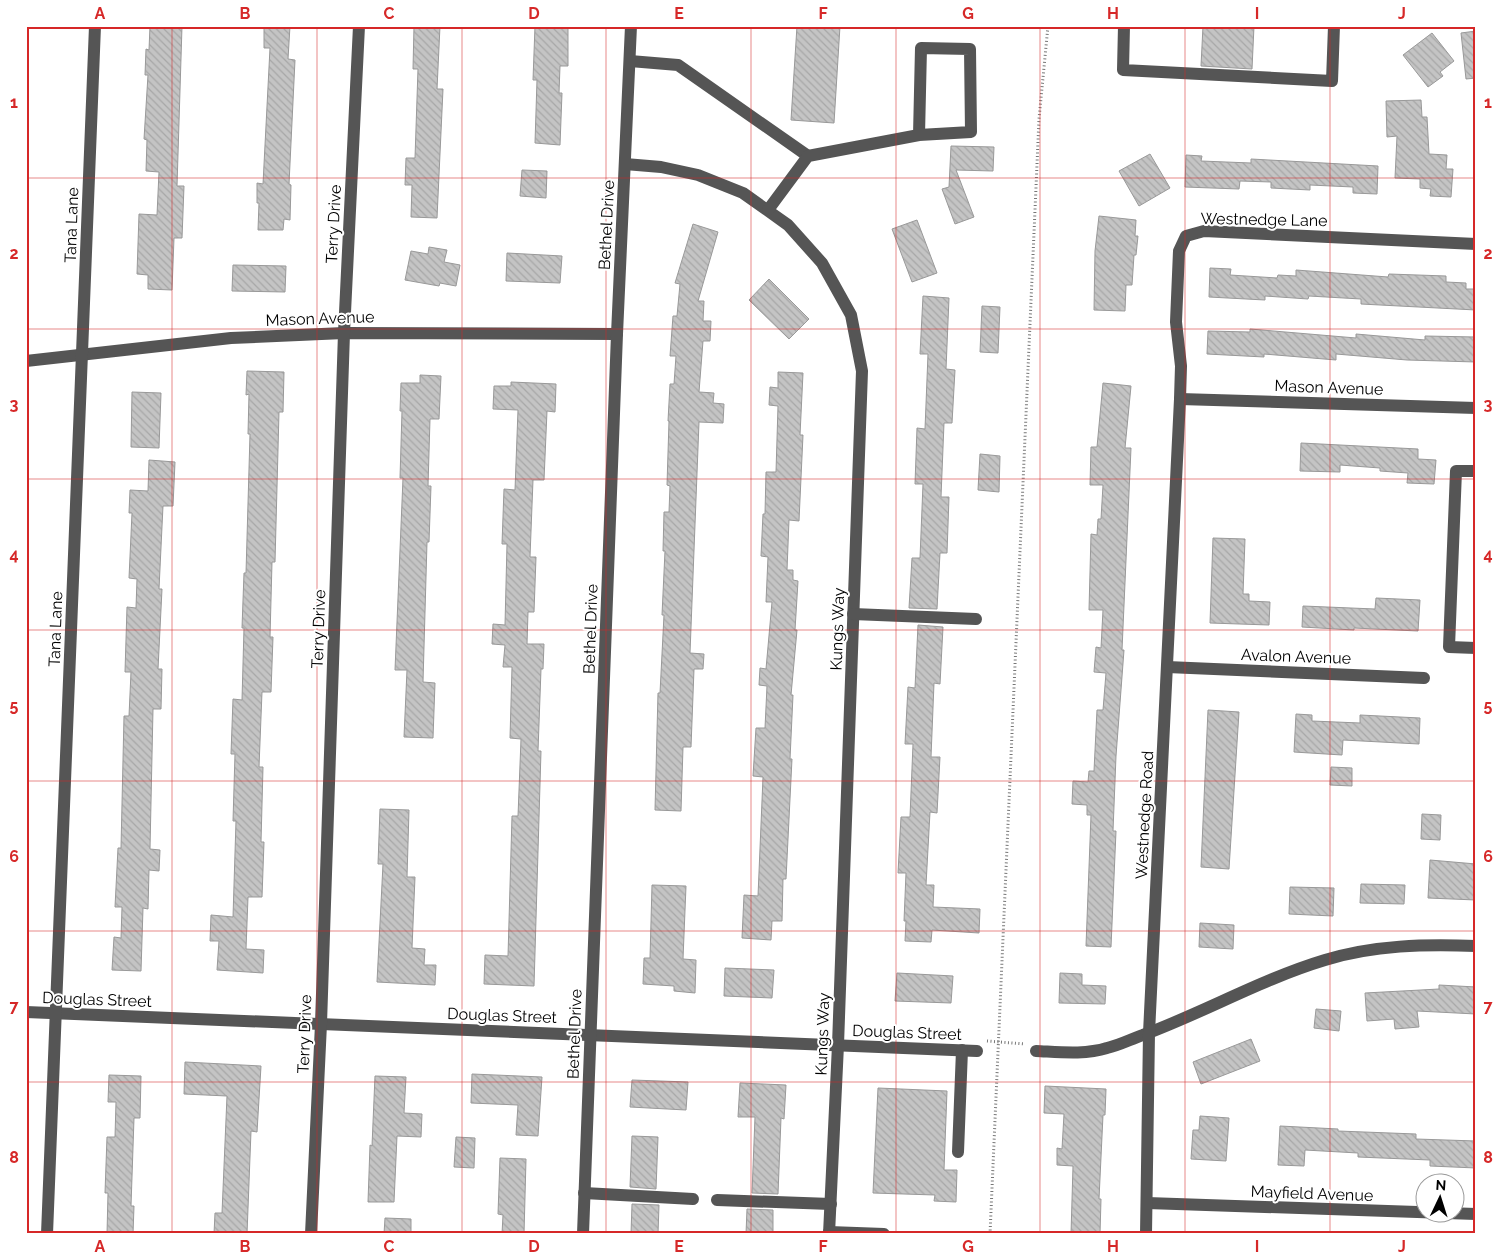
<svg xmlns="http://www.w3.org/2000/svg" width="1502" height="1260" font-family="Raleway,sans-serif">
	<defs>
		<pattern id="building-back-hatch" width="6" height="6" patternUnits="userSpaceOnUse" patternTransform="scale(1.25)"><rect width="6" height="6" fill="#c4c4c4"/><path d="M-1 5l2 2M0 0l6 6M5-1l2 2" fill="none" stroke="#a7a7a7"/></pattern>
	</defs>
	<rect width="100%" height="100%" fill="#fff"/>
	<g fill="url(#building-back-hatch)" stroke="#999">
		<polygon points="150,26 182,26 177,186 184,186 182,238 174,238 172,290 148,289 148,275 137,274 139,214 157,215 159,172 146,171 147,140 144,139 148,75 145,75 146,49 149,50"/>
		<polygon points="264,26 290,26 288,59 295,60 289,184 291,185 290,220 284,219 283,230 258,230 259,203 257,203 257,183 263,184 270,48 264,48"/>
		<polygon points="414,26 440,26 437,89 443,89 437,218 411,217 412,185 405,185 406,158 415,158 418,69 413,69"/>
		<polygon points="535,26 568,26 568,66 560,66 559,93 562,93 560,145 535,143 537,80 533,80"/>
		<polygon points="797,26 840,26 834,123 791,120"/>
		<polygon points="1203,26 1254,26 1252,69 1201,66"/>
		<polygon points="1476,31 1476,78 1466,79 1461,33"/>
		<polygon points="1432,33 1454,61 1440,72 1443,76 1428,87 1403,55"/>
		<polygon points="1421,100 1422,117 1427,117 1429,154 1447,155 1446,169 1453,169 1451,197 1430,196 1431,189 1420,188 1420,179 1395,178 1397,136 1387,137 1386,101"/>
		<polygon points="951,146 994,147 993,171 956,170 974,217 955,224 942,189 949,187"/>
		<polygon points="1150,154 1170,188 1139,206 1119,171"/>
		<polygon points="1186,155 1202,156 1201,161 1251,163 1251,159 1378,166 1377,194 1353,193 1353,187 1310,185 1310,190 1271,188 1271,182 1240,181 1239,189 1185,187"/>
		<polygon points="522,170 547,171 546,198 520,196"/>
		<polygon points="1099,216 1136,220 1135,236 1138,236 1136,255 1134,255 1132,285 1126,285 1125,311 1094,310 1095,251"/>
		<polygon points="917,220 937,273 912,282 892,229"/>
		<polygon points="693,224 718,232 698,301 704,301 703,321 711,321 710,341 703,341 699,392 714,393 713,403 724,404 723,423 699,422 690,653 704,654 703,669 694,669 691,747 683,747 681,811 655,810 658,693 660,693 664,615 662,615 665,551 663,551 664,512 669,512 670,486 667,485 669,421 668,421 670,384 674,384 676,356 670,356 673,316 677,316 680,284 675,283"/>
		<polygon points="429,247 447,250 444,262 460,265 456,286 440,283 439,286 405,280 411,251 428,254"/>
		<polygon points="507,253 562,256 560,283 506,281"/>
		<polygon points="233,265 286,266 285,292 232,291"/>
		<polygon points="1210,268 1231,269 1230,275 1277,278 1278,275 1296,276 1296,270 1388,277 1389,274 1446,276 1446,282 1466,283 1466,289 1476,289 1476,310 1361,304 1361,299 1309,296 1308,299 1265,296 1265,300 1209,297"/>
		<polygon points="769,279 809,319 789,339 749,300"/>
		<polygon points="923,296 949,298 946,369 955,370 952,423 944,423 941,497 949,497 947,553 940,553 937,609 909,608 912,558 920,558 923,484 915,484 917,428 925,429 928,354 920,354"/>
		<polygon points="982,306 1000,307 998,353 980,352"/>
		<polygon points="1250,329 1356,338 1356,334 1425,340 1425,336 1476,337 1476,362 1407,360 1336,354 1336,360 1264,354 1264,357 1207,354 1208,331 1250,332"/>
		<polygon points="247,371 284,372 283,412 279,412 275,562 272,562 270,637 273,637 271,692 262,692 259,767 263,767 261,842 264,842 262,897 248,897 246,949 264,950 263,973 217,970 219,941 210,941 211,915 233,917 236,821 233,821 235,754 231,754 233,699 242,700 244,628 242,628 244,573 246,573 250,434 248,434 249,394 246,395"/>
		<polygon points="778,372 803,373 800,435 803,435 799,521 789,520 787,570 793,570 793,580 798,581 795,630 797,630 791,695 793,695 790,759 792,759 786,879 783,879 782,921 772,921 771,940 742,938 744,895 758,896 763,777 753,776 756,728 765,728 767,686 759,685 760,668 766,669 772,602 766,602 768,557 761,556 763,514 765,514 766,472 776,472 778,406 769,405 770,387 778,388"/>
		<polygon points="420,375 441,376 439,419 430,419 428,486 431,486 429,542 427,542 423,682 435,683 433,738 404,737 407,670 395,670 403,478 400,478 402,411 400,411 401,383 420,383"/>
		<polygon points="511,382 556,384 555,412 547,411 544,480 533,480 530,557 536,557 534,612 528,612 527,644 544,644 543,669 541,669 538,751 541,751 534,986 484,984 485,955 508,956 512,816 518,816 521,739 510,738 512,667 503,667 505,645 492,644 493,624 505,625 507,544 502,544 504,489 515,490 518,410 493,409 494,386 511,386"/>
		<polygon points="1103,383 1131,386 1125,448 1131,448 1122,650 1124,650 1116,756 1113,831 1116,831 1111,947 1086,946 1091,815 1087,815 1087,805 1072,804 1073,781 1088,782 1089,771 1094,771 1097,710 1103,710 1106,673 1094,672 1096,647 1101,648 1103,610 1089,610 1091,534 1097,535 1098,519 1101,519 1103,485 1090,485 1091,447 1097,447"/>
		<polygon points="132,392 161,393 159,448 131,447"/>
		<polygon points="1301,443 1418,449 1418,459 1436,460 1434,484 1407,483 1408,473 1380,471 1380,468 1340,465 1340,472 1300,471"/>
		<polygon points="980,454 1000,456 999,492 978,490"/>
		<polygon points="149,460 175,462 173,506 163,506 159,589 162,589 158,669 162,669 161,709 153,709 150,849 160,850 159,871 149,870 148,909 143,908 141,971 112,970 114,937 121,938 122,907 115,907 118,848 121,848 124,716 129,716 131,672 125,672 127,607 136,608 137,579 129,578 132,513 129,513 130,490 148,491"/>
		<polygon points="1213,538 1245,539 1243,594 1249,594 1249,601 1270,602 1269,625 1210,623"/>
		<polygon points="1376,598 1420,600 1418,631 1354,628 1354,630 1302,627 1303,606 1375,609"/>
		<polygon points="918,625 943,627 940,684 934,683 931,757 940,757 937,813 930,812 926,885 934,885 933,907 980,909 979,933 932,930 931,942 905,941 906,921 904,921 906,873 898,873 901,817 910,817 913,744 905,744 908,687 915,688"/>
		<polygon points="1208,710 1239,712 1229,869 1201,867"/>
		<polygon points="1296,714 1312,715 1312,721 1360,723 1360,715 1420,718 1419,744 1343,740 1342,755 1294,752"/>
		<polygon points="1331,767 1352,768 1352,786 1330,785"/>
		<polygon points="380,809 409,810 407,877 415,877 412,948 425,949 424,965 436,965 435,985 377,982 383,864 378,864"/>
		<polygon points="1422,814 1441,815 1440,840 1421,839"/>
		<polygon points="1430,860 1476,864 1476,900 1428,898"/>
		<polygon points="1361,884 1405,885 1404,904 1360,903"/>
		<polygon points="652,885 686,886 683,959 696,960 695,993 674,991 674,986 643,984 644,958 650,958"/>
		<polygon points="1290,887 1334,888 1333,916 1289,914"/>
		<polygon points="1200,923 1234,925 1233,949 1199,947"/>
		<polygon points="725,968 774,970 772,998 724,996"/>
		<polygon points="897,973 953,976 951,1003 895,1001"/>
		<polygon points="1060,973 1082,974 1082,985 1106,986 1105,1004 1059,1003"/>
		<polygon points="1439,985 1476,987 1476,1014 1417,1011 1419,1027 1395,1029 1394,1019 1367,1021 1365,993 1439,989"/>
		<polygon points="1316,1009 1341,1011 1339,1031 1314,1028"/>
		<polygon points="1251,1039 1260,1061 1201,1084 1193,1062"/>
		<polygon points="185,1062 261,1066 257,1132 251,1131 247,1234 214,1234 215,1213 222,1213 227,1096 184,1094"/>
		<polygon points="472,1074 542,1077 538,1136 516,1135 518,1105 471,1103"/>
		<polygon points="109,1075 141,1076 140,1118 134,1118 131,1206 134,1206 133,1234 107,1234 108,1193 105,1193 107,1137 115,1137 116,1102 108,1102"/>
		<polygon points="375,1076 406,1077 404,1113 422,1114 421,1137 397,1136 394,1202 368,1202 370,1145 372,1146"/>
		<polygon points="632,1080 688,1082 686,1110 630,1107"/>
		<polygon points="740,1083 786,1085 784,1119 781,1118 778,1194 752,1193 755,1117 738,1117"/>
		<polygon points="1045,1086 1106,1089 1105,1115 1103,1115 1099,1199 1101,1199 1100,1234 1071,1234 1073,1166 1057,1165 1057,1148 1062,1149 1064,1114 1044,1113"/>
		<polygon points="878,1088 947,1091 944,1170 957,1170 956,1202 934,1201 935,1195 873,1193"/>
		<polygon points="1200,1116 1229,1118 1226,1161 1191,1159 1193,1130 1199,1130"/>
		<polygon points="1280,1126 1338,1129 1338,1131 1416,1134 1416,1139 1476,1141 1476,1168 1430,1166 1430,1160 1358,1157 1358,1153 1305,1150 1304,1166 1278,1165"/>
		<polygon points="632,1136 658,1137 656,1189 630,1187"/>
		<polygon points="456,1137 475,1138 474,1168 454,1167"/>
		<polygon points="500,1158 526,1159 524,1234 502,1234 503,1215 498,1214"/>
		<polygon points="632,1204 659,1205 658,1234 631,1234"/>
		<polygon points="747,1209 773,1210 773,1234 746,1234"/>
		<polygon points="385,1218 411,1219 411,1234 384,1234"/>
	</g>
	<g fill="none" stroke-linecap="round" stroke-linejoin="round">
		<g stroke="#777" stroke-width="3" stroke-dasharray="1 2.5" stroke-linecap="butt">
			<polyline points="987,1041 1025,1044"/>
			<polyline points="990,1234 1039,119 1048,26"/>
		</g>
		<g stroke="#555" stroke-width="12">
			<polyline points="1124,26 1123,70 1332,81 1334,26"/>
			<polyline points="630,61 678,65 808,156"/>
			<polyline points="625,164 661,167 698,175 743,193 788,225 822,263 851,315 862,371 838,1045 829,1234"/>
			<polyline points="768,210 808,156 919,135 921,48 970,49 971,132 919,135"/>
			<polyline points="26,361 231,338 344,333 617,334"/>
			<polyline points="1180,399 1476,408"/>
			<polyline points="1476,471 1456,471 1449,647 1476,648"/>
			<polyline points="853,614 976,619"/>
			<polyline points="1167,667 1424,678"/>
			<polyline points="26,1012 977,1051"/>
			<path d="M 1036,1051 C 1059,1052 1085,1055 1107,1048 C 1120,1045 1131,1039 1143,1035 C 1205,1012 1262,979 1325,960 C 1374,945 1425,944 1476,946"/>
			<polyline points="958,1152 962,1050"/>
			<polyline points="584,1193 693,1199"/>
			<polyline points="717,1200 831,1204"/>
			<polyline points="1147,1203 1476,1214"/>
			<polyline points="829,1232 884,1234"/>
			<polyline points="47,1234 95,26"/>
			<polyline points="311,1234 321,1024 344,333 359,26"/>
			<polyline points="583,1234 617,334 631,26"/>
			<polyline points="1146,1234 1149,1033 1180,399 1181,366 1176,322 1179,251 1186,236 1204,231 1476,244"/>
		</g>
	</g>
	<path fill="none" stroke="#d62828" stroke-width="1" stroke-opacity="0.55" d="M 172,26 L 172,1234M 317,26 L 317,1234M 462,26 L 462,1234M 606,26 L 606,1234M 751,26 L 751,1234M 896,26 L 896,1234M 1040,26 L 1040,1234M 1185,26 L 1185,1234M 1330,26 L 1330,1234M 26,178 L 1476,178M 26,329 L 1476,329M 26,479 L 1476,479M 26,630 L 1476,630M 26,781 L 1476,781M 26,931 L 1476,931M 26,1082 L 1476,1082"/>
	<g text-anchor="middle" stroke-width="4" stroke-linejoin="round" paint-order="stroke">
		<g font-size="16" fill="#000" stroke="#fff">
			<text transform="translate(1264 219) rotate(1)" y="6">Westnedge Lane</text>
			<text transform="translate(333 224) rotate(-87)" y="6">Terry Drive</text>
			<text transform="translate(71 225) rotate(-88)" y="6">Tana Lane</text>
			<text transform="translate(606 225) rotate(-87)" y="6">Bethel Drive</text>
			<text transform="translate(320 318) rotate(-2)" y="6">Mason Avenue</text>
			<text transform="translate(1329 387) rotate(2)" y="6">Mason Avenue</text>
			<text transform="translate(55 629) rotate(-88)" y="6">Tana Lane</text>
			<text transform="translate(318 629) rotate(-88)" y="6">Terry Drive</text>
			<text transform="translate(590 629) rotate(-88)" y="6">Bethel Drive</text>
			<text transform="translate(837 629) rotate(-88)" y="6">Kungs Way</text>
			<text transform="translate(1296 656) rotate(2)" y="6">Avalon Avenue</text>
			<text transform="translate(1144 815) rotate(-87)" y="6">Westnedge Road</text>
			<text transform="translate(97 999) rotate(2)" y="6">Douglas Street</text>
			<text transform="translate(502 1015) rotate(2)" y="6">Douglas Street</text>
			<text transform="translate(907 1032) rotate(2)" y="6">Douglas Street</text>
			<text transform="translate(304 1034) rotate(-88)" y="6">Terry Drive</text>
			<text transform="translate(574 1034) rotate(-88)" y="6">Bethel Drive</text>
			<text transform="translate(822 1034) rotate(-88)" y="6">Kungs Way</text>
			<text transform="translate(1312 1193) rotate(2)" y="6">Mayfield Avenue</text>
		</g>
	</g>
	<rect width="1502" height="1260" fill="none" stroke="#ffffff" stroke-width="55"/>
	<g transform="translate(1440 1198) rotate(4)"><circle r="24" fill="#ffffff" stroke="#999999"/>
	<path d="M0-4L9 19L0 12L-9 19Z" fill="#000000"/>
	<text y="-8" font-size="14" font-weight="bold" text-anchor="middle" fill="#000000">N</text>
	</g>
	<rect x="28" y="28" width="1446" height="1204" fill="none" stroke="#d62828" stroke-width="2"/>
	<g font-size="16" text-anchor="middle" font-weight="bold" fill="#d62828">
		<text x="100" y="19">A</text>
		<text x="245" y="19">B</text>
		<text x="389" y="19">C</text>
		<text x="534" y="19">D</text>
		<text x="679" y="19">E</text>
		<text x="823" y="19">F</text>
		<text x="968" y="19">G</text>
		<text x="1113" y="19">H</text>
		<text x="1257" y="19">I</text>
		<text x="1402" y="19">J</text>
		<text x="14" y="108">1</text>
		<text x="1488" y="108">1</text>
		<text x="14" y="259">2</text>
		<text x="1488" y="259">2</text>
		<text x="14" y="410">3</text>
		<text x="1488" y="410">3</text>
		<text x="14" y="560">4</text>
		<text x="1488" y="560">4</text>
		<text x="14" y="711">5</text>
		<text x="1488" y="711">5</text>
		<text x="14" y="862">6</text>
		<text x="1488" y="862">6</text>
		<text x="14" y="1012">7</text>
		<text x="1488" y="1012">7</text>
		<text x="14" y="1163">8</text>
		<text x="1488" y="1163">8</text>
		<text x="100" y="1252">A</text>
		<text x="245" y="1252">B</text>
		<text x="389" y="1252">C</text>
		<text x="534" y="1252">D</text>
		<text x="679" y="1252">E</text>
		<text x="823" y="1252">F</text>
		<text x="968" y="1252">G</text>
		<text x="1113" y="1252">H</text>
		<text x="1257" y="1252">I</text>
		<text x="1402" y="1252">J</text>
	</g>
</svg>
